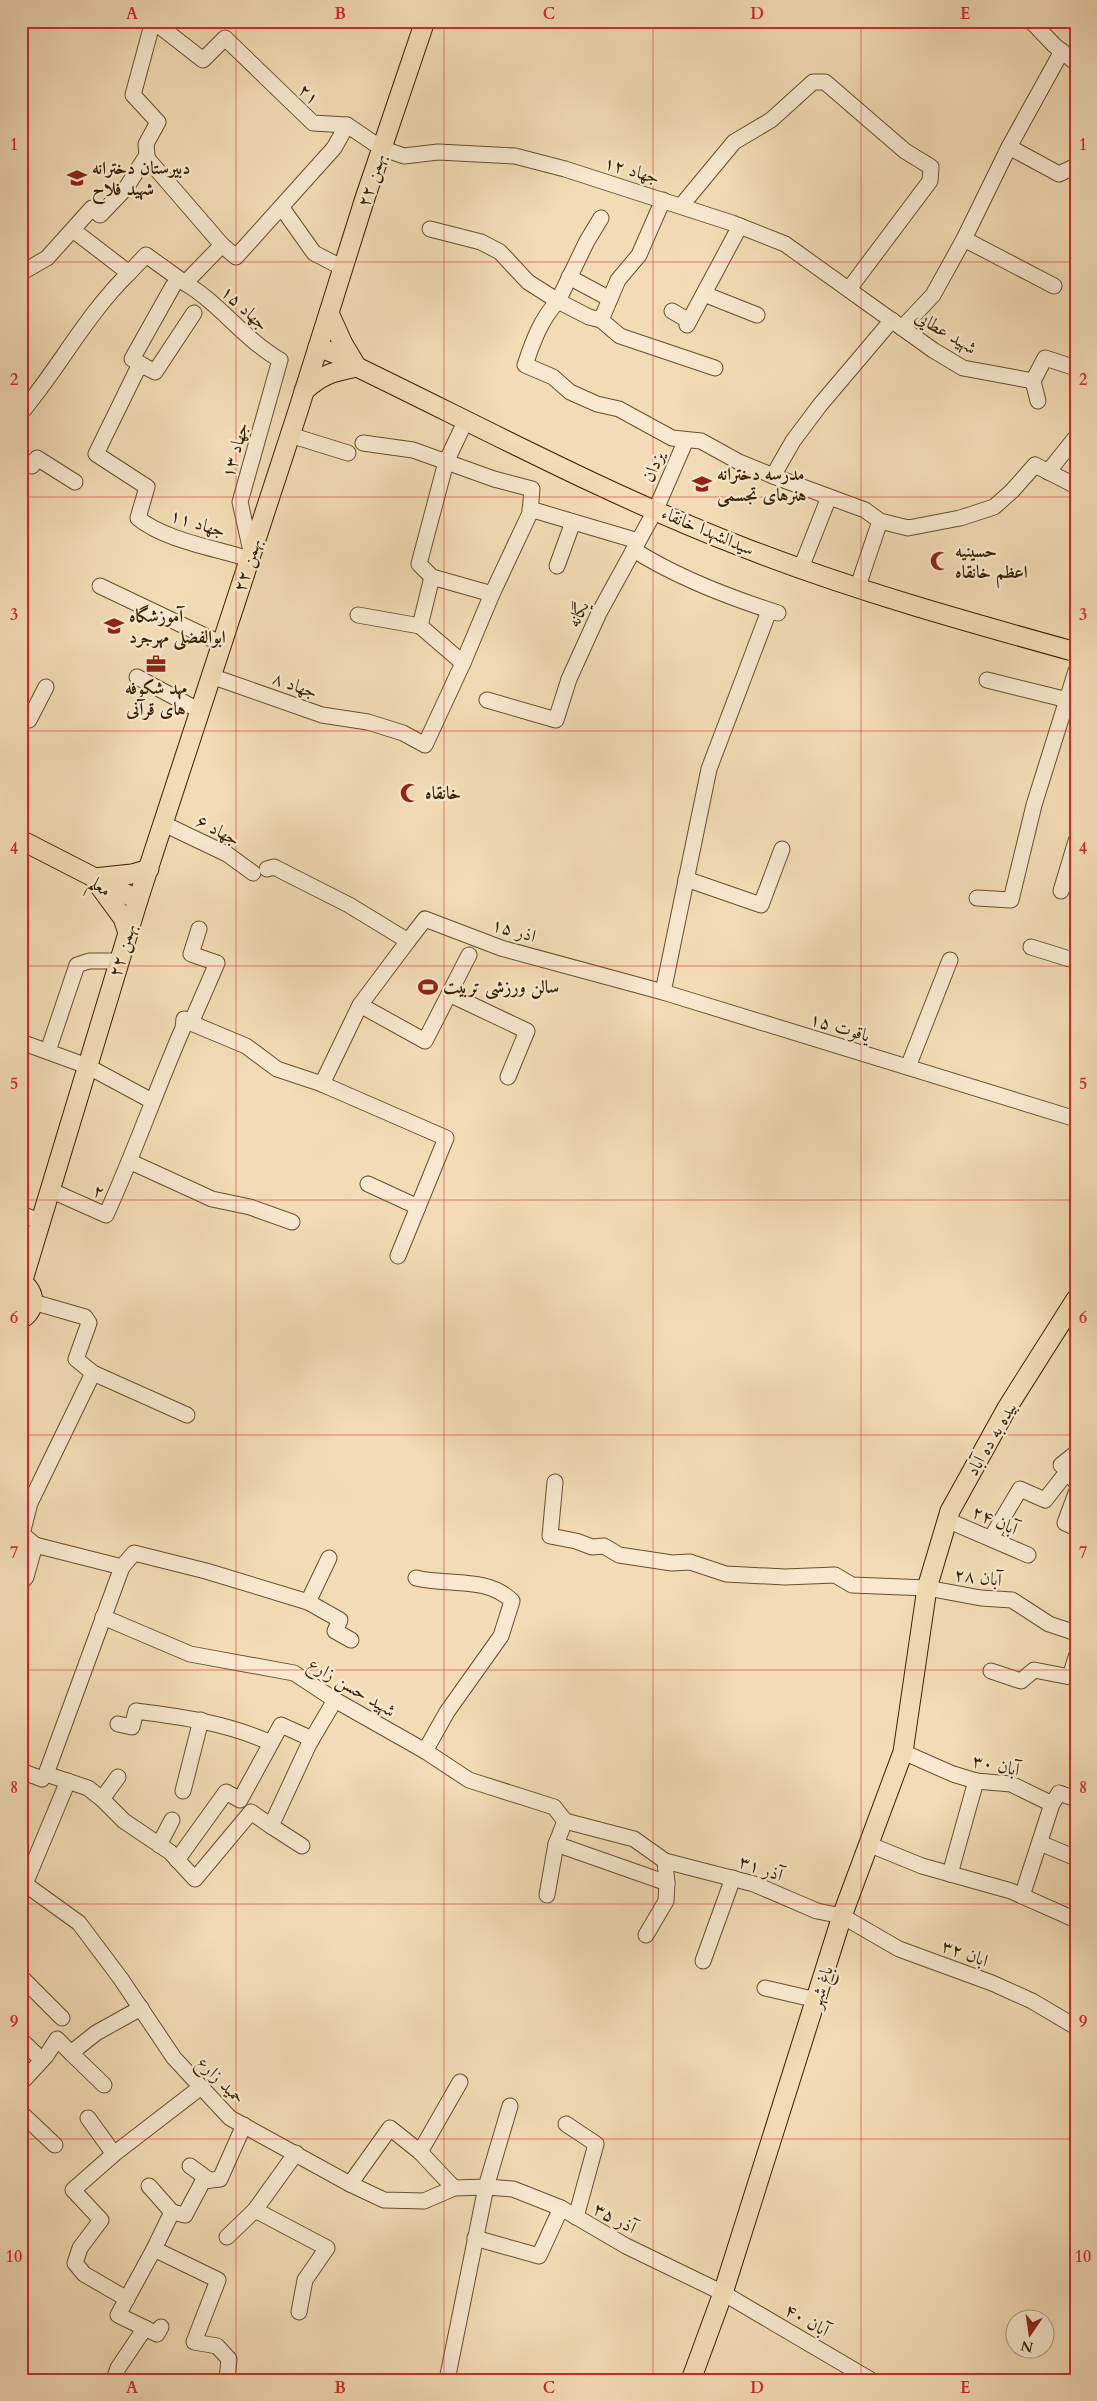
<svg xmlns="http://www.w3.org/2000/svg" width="1097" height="2401" font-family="Cardo,Amiri,serif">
	<rect width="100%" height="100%" fill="#f3dcb5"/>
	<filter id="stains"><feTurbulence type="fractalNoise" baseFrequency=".004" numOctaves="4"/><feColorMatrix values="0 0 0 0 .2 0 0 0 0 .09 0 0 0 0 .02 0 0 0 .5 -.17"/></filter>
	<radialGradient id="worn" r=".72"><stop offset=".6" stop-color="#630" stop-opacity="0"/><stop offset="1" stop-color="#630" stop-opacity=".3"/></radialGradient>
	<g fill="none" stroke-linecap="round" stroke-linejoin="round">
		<defs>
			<g id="minor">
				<polyline points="153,21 203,60 225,38 313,123 347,125 381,148 404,156 438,152 515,156 565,169 732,223 785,244 933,350 963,368 1033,381 1045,358 1076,368"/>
				<polyline points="1031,21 1054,45 1076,63"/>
				<polyline points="1062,51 1009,147 1059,174 1076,166"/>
				<polyline points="681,206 734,142 771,120 813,82 825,82 905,151 931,167 930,181 849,289"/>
				<polyline points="282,208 314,253 343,268"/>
				<polyline points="430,229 481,242 500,252 528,282 558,301 587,241 601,218"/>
				<polyline points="73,230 129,273 146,255 185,283 222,245 146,157"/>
				<polyline points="964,239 1009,147"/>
				<polyline points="222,245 236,257 334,148 347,125"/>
				<polyline points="21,273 47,258 92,208 100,215 126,188 147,155 146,144 158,122 133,95 153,21"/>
				<polyline points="569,277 610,299"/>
				<path d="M 185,283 C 220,304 244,339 280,360 L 240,502 L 251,551"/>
				<polyline points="704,294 757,315"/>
				<polyline points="672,311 689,321"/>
				<path d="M 194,313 L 155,372 L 144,366 L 137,370 L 96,454 L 147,487 L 138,518 C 164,540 215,548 249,559"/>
				<polyline points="601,320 618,280 639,255 663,200"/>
				<polyline points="687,325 740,226"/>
				<polyline points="902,328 933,295 964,239 1054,286"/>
				<polyline points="144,366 132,359 173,286"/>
				<path d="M 715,368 L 620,336 L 601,320 L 589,317 L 558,301 C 541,319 533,341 525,365 L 553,377 L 570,392 L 597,404 L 619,409 L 672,438 L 701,441 L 739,462 L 781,479 L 865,510 L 880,521 L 908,528 L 960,518 L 994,507 L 1012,491 L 1035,465 L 1076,486"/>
				<polyline points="1033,381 1038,401"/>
				<path d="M 21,413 C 59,368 86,315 129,273"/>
				<polyline points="290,435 348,453"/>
				<polyline points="363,443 413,450 494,479 532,489 530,513 492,594"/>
				<polyline points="21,459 32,466 37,458 75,482"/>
				<polyline points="1048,472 1076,437"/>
				<polyline points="773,476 793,441 820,405 892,320"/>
				<polyline points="530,509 638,541"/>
				<path d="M 634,550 C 678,578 728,597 778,613"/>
				<polyline points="557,566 573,522"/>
				<polyline points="801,568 829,497"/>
				<polyline points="100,586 222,644"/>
				<polyline points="857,589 880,521"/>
				<polyline points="420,626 432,577"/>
				<polyline points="463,663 492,594 432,577 419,564 446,462 466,420"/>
				<polyline points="211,676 322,715 368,722 403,733 425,745 463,663 420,626 358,615"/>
				<polyline points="137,677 200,711"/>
				<polyline points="987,680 1076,702"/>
				<polyline points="487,700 556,720 569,679 599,613 656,509 686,440"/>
				<polyline points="21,717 29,720 46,687"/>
				<polyline points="164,824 227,854 253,873"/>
				<polyline points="267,869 274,867 349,905 408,941 360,1005"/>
				<polyline points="686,879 761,905 782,849"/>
				<polyline points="1061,891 1076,841"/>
				<polyline points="977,898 1011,900 1034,805 1076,671"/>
				<polyline points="408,941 425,919 501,948 663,992 1076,1119"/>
				<polyline points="1031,947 1076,961"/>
				<polyline points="663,992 709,769 769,611"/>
				<polyline points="449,994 527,1031 508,1077"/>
				<polyline points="191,1023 246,1046 277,1069 322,1084 446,1138 398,1256"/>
				<polyline points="21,1042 87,1066 152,1101"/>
				<polyline points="48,1051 77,965 89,961 118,961"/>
				<polyline points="908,1067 950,960"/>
				<polyline points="322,1084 360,1005 425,1041 469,955"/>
				<polyline points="131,1162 212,1199 250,1207 292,1222"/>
				<polyline points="368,1184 418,1207"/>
				<path d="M 50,1190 L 106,1215 C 134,1154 156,1090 183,1028 L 184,1019 L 191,1023 L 217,963 L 191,954 L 199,929"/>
				<polyline points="21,1214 40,1221"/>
				<polyline points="33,1302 85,1317 89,1323 76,1359 93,1373 187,1415"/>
				<polyline points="1061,1465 1076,1453"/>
				<polyline points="555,1482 550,1536 576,1541 592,1547 604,1546 619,1555 672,1563 690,1562 726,1574 785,1577 835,1575 852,1585 927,1588 981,1598 1012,1600 1049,1624 1076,1633"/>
				<polyline points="1076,1493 1065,1523 1076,1528"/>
				<polyline points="947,1520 1028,1555"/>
				<polyline points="991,1538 1020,1489 1045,1500 1067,1472 1076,1482"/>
				<polyline points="35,1545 22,1534 30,1503 93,1373"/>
				<polyline points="122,1567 134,1553 206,1571 308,1602 329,1558"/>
				<path d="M 416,1578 C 448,1586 487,1576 512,1601 L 501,1636 L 447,1712 L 425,1751"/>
				<polyline points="21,1583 26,1577 35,1545 122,1567 46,1774"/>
				<polyline points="308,1602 340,1620 335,1631 351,1640"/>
				<polyline points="103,1617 190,1654 294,1673 335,1700 425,1751 469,1780 554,1807 565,1821"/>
				<polyline points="991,1671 1021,1681 1034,1670 1070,1677 1076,1657"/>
				<path d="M 118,1724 L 132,1727 L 136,1711 C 183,1717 227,1723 271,1743"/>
				<polyline points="903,1752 953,1774 976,1781 1011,1784 1052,1804 1059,1793 1076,1799"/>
				<polyline points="21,1771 42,1779 46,1774 88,1788 102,1799 124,1821 170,1852 195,1879 251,1812 271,1826 309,1744 335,1700"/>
				<polyline points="183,1791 201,1720"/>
				<polyline points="102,1799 118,1777"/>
				<polyline points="565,1821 634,1839 665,1861 667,1883 666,1901 646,1935"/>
				<polyline points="271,1826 302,1846"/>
				<polyline points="1040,1843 1076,1858"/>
				<polyline points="556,1844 667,1883"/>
				<polyline points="868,1844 922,1866 1011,1891 1076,1920"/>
				<polyline points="159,1845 172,1820"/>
				<polyline points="177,1860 226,1792 240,1800 281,1725 312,1739"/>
				<polyline points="665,1861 754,1884 817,1911 842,1916 899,1949 992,1983 1032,2001 1076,2027"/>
				<polyline points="950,1874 976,1781"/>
				<polyline points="21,1882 25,1884 68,1781"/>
				<polyline points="25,1884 79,1923 121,1979 174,2058 230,2118 350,2184 384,2200 424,2201 454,2188 486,2187 510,2106"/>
				<polyline points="547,1895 556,1844 565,1821"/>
				<polyline points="1022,1896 1052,1804"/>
				<polyline points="703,1961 733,1878"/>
				<polyline points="21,1977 62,2018"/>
				<polyline points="765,1988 817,2000"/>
				<polyline points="21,2043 23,2042 42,2060"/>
				<polyline points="71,2053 104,2085"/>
				<polyline points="21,2083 46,2056 57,2039 71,2053 96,2033 141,2008"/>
				<polyline points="21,2113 55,2145"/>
				<polyline points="88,2118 114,2154"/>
				<polyline points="566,2124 596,2144 576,2217"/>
				<polyline points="420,2152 454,2188"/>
				<polyline points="190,2166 209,2180"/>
				<polyline points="350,2184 390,2128 420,2152 460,2082"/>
				<polyline points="149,2186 172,2212"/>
				<polyline points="255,2210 327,2248 305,2280 299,2312"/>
				<polyline points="227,2237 255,2210 296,2153"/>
				<polyline points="475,2238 539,2256 561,2208"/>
				<polyline points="154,2249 118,2315 157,2334 161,2327"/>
				<polyline points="127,2299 84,2274 75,2263 80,2248 101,2220 73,2190 114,2154 201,2087"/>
				<polyline points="114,2380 118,2368 145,2328"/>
				<polyline points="227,2380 229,2359 217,2346 194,2342 218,2280 154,2249 172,2212 185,2215 203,2181 220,2179 244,2125"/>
				<polyline points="447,2380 486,2187 513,2189 561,2208 626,2246 723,2293 871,2380"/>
			</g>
			<g id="major">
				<polyline points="329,313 343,344 355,364"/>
				<path d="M 318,347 L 346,358 L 357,367 C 485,429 612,497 745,548 C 853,590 964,621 1076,652"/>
				<path d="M 304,391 C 322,374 333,372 357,367"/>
				<polyline points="21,840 138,900"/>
				<polyline points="94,878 132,874 149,869"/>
				<polyline points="98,884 123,918 128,933"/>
				<path d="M 21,1282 C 37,1291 36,1311 21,1319"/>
				<polyline points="22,1283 138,900 298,411 365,198 425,21"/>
				<polyline points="691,2380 723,2293 842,1916 903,1752 927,1588 950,1511 1007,1408 1076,1299"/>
			</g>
		</defs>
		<use href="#minor" stroke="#674e2e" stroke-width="17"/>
		<use href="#major" stroke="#381f01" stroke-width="21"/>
		<use href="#minor" stroke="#f7e8cf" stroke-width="15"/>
		<use href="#major" stroke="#f3dcb5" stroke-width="19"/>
	</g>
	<path fill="none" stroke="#d62828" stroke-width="1" stroke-opacity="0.55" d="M 236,21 L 236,2380M 444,21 L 444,2380M 653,21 L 653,2380M 861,21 L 861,2380M 21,262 L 1076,262M 21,497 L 1076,497M 21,731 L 1076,731M 21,966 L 1076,966M 21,1200 L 1076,1200M 21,1435 L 1076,1435M 21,1670 L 1076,1670M 21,1904 L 1076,1904M 21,2139 L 1076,2139"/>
	<defs>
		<symbol id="school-bare" viewBox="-9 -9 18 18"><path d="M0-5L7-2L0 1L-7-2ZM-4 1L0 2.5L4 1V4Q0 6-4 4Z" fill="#8f2418" stroke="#f7e8cf" stroke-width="2.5" paint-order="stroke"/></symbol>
		<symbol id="mosque-bare" viewBox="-9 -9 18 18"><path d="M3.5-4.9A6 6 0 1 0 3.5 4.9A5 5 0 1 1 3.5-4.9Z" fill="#8f2418" stroke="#f7e8cf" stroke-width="2.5" paint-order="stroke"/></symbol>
		<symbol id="office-bare" viewBox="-9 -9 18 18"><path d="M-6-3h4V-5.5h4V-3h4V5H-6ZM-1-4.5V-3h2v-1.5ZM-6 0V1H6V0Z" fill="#8f2418" stroke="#f7e8cf" stroke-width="2.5" paint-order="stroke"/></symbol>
		<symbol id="stadium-bare" viewBox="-9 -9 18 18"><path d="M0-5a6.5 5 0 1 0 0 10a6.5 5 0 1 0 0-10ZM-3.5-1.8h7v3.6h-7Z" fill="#8f2418" stroke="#f7e8cf" stroke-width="2.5" paint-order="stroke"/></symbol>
	</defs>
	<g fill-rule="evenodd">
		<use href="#school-bare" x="63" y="164" width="28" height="28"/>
		<use href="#school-bare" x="688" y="470" width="28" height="28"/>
		<use href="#mosque-bare" x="926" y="547" width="28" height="28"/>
		<use href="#school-bare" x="100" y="612" width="28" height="28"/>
		<use href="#office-bare" x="142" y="650" width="28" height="28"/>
		<use href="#mosque-bare" x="396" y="779" width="28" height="28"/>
		<use href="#stadium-bare" x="414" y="973" width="28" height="28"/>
	</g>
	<g text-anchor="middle" stroke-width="4.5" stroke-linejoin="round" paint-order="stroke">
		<g font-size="18" fill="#381f01" stroke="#f7e8cf">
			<text transform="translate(309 94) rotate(44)" y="6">۲۱</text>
			<text transform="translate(632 170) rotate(17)" y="6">جهاد ۱۲</text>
			<text transform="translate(371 180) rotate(-72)" y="6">۲۲ بهمن</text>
			<text transform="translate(245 308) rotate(43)" y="6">جهاد ۱۵</text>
			<text transform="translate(946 332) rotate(31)" y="6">شهید عطایی</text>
			<text transform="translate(235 450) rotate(-74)" y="6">جهاد ۱۳</text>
			<text transform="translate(653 467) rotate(-67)" y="6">یزدان</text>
			<text transform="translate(198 523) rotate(18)" y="6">جهاد ۱۱</text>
			<text transform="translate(708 531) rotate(23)" y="6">سیدالشهدا خانقاء</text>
			<text transform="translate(247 565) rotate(-72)" y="6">۲۲ بهمن</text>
			<text transform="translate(578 614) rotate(-64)" y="6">یگانه</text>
			<text transform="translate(295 685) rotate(20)" y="6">جهاد ۸</text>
			<text transform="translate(218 830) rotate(28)" y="6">جهاد ۶</text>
			<text transform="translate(100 886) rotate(33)" y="6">معلم</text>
			<text transform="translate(514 930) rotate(17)" y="6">اذر ۱۵</text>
			<text transform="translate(122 950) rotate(-73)" y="6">۲۲ بهمن</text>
			<text transform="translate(840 1027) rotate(17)" y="6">یاقوت ۱۵</text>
			<text transform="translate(99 1191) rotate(24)" y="6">۲</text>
			<text transform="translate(991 1439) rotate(-60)" y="6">بیده به ده آباد</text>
			<text transform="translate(995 1520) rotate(24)" y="6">آبان ۲۴</text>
			<text transform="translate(978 1577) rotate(7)" y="6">آبان ۲۸</text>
			<text transform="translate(352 1687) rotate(31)" y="6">شهید حسن زارع</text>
			<text transform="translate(996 1765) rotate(12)" y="6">آبان ۳۰</text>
			<text transform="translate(761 1868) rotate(20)" y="6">آذر ۳۱</text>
			<text transform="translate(965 1953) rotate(20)" y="6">ابان ۳۲</text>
			<text transform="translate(821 1987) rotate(-73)" y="6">باغ شهر</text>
			<text transform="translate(221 2080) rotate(45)" y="6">حمید زارع</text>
			<text transform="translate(615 2218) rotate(29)" y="6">آذر ۳۵</text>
			<text transform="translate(807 2320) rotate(30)" y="6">آبان ۴۰</text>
		</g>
		<g font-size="18" font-weight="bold" fill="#381f01" stroke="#f7e8cf" text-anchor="start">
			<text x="92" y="174">دبیرستان دخترانه<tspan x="92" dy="21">شهید فلاح</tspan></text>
			<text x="717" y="480">مدرسه دخترانه<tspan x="717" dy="21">هنرهای تجسمی</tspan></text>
			<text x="955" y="557">حسینیه<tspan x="955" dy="21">اعظم خانقاه</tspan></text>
			<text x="129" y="622">آموزشگاه<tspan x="129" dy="21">ابوالفضلی مهرجرد</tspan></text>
			<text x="156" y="694" text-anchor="middle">مهد شکوفه<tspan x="156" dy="21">های قرآنی</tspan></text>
			<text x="425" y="799">خانقاه</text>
			<text x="443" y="993">سالن ورزشی تربیت</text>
		</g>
	</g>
	<rect width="1097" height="2401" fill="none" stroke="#f3dcb5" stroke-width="55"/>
	<g transform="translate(1030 2334) rotate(193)"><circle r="24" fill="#f7e8cf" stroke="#ab987d"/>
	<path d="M0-4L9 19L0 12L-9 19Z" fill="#8f2418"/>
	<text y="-8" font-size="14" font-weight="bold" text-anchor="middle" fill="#381f01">N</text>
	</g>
	<rect x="28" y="28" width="1042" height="2346" fill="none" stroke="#d62828" stroke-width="2"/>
	<g font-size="16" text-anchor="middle" font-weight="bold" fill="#d62828">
		<text x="132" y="19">A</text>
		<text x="340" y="19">B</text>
		<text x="549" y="19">C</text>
		<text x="757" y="19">D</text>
		<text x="965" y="19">E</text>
		<text x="14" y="150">1</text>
		<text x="1083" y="150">1</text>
		<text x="14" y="385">2</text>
		<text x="1083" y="385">2</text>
		<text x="14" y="620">3</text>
		<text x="1083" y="620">3</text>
		<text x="14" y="854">4</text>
		<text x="1083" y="854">4</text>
		<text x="14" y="1089">5</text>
		<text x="1083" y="1089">5</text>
		<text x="14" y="1323">6</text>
		<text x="1083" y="1323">6</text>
		<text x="14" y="1558">7</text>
		<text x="1083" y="1558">7</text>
		<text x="14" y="1793">8</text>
		<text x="1083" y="1793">8</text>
		<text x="14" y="2027">9</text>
		<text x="1083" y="2027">9</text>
		<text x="14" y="2262">10</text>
		<text x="1083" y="2262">10</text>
		<text x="132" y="2393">A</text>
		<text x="340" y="2393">B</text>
		<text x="549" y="2393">C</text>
		<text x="757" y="2393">D</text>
		<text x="965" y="2393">E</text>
	</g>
	<rect width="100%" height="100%" filter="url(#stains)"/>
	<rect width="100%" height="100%" fill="url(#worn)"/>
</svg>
